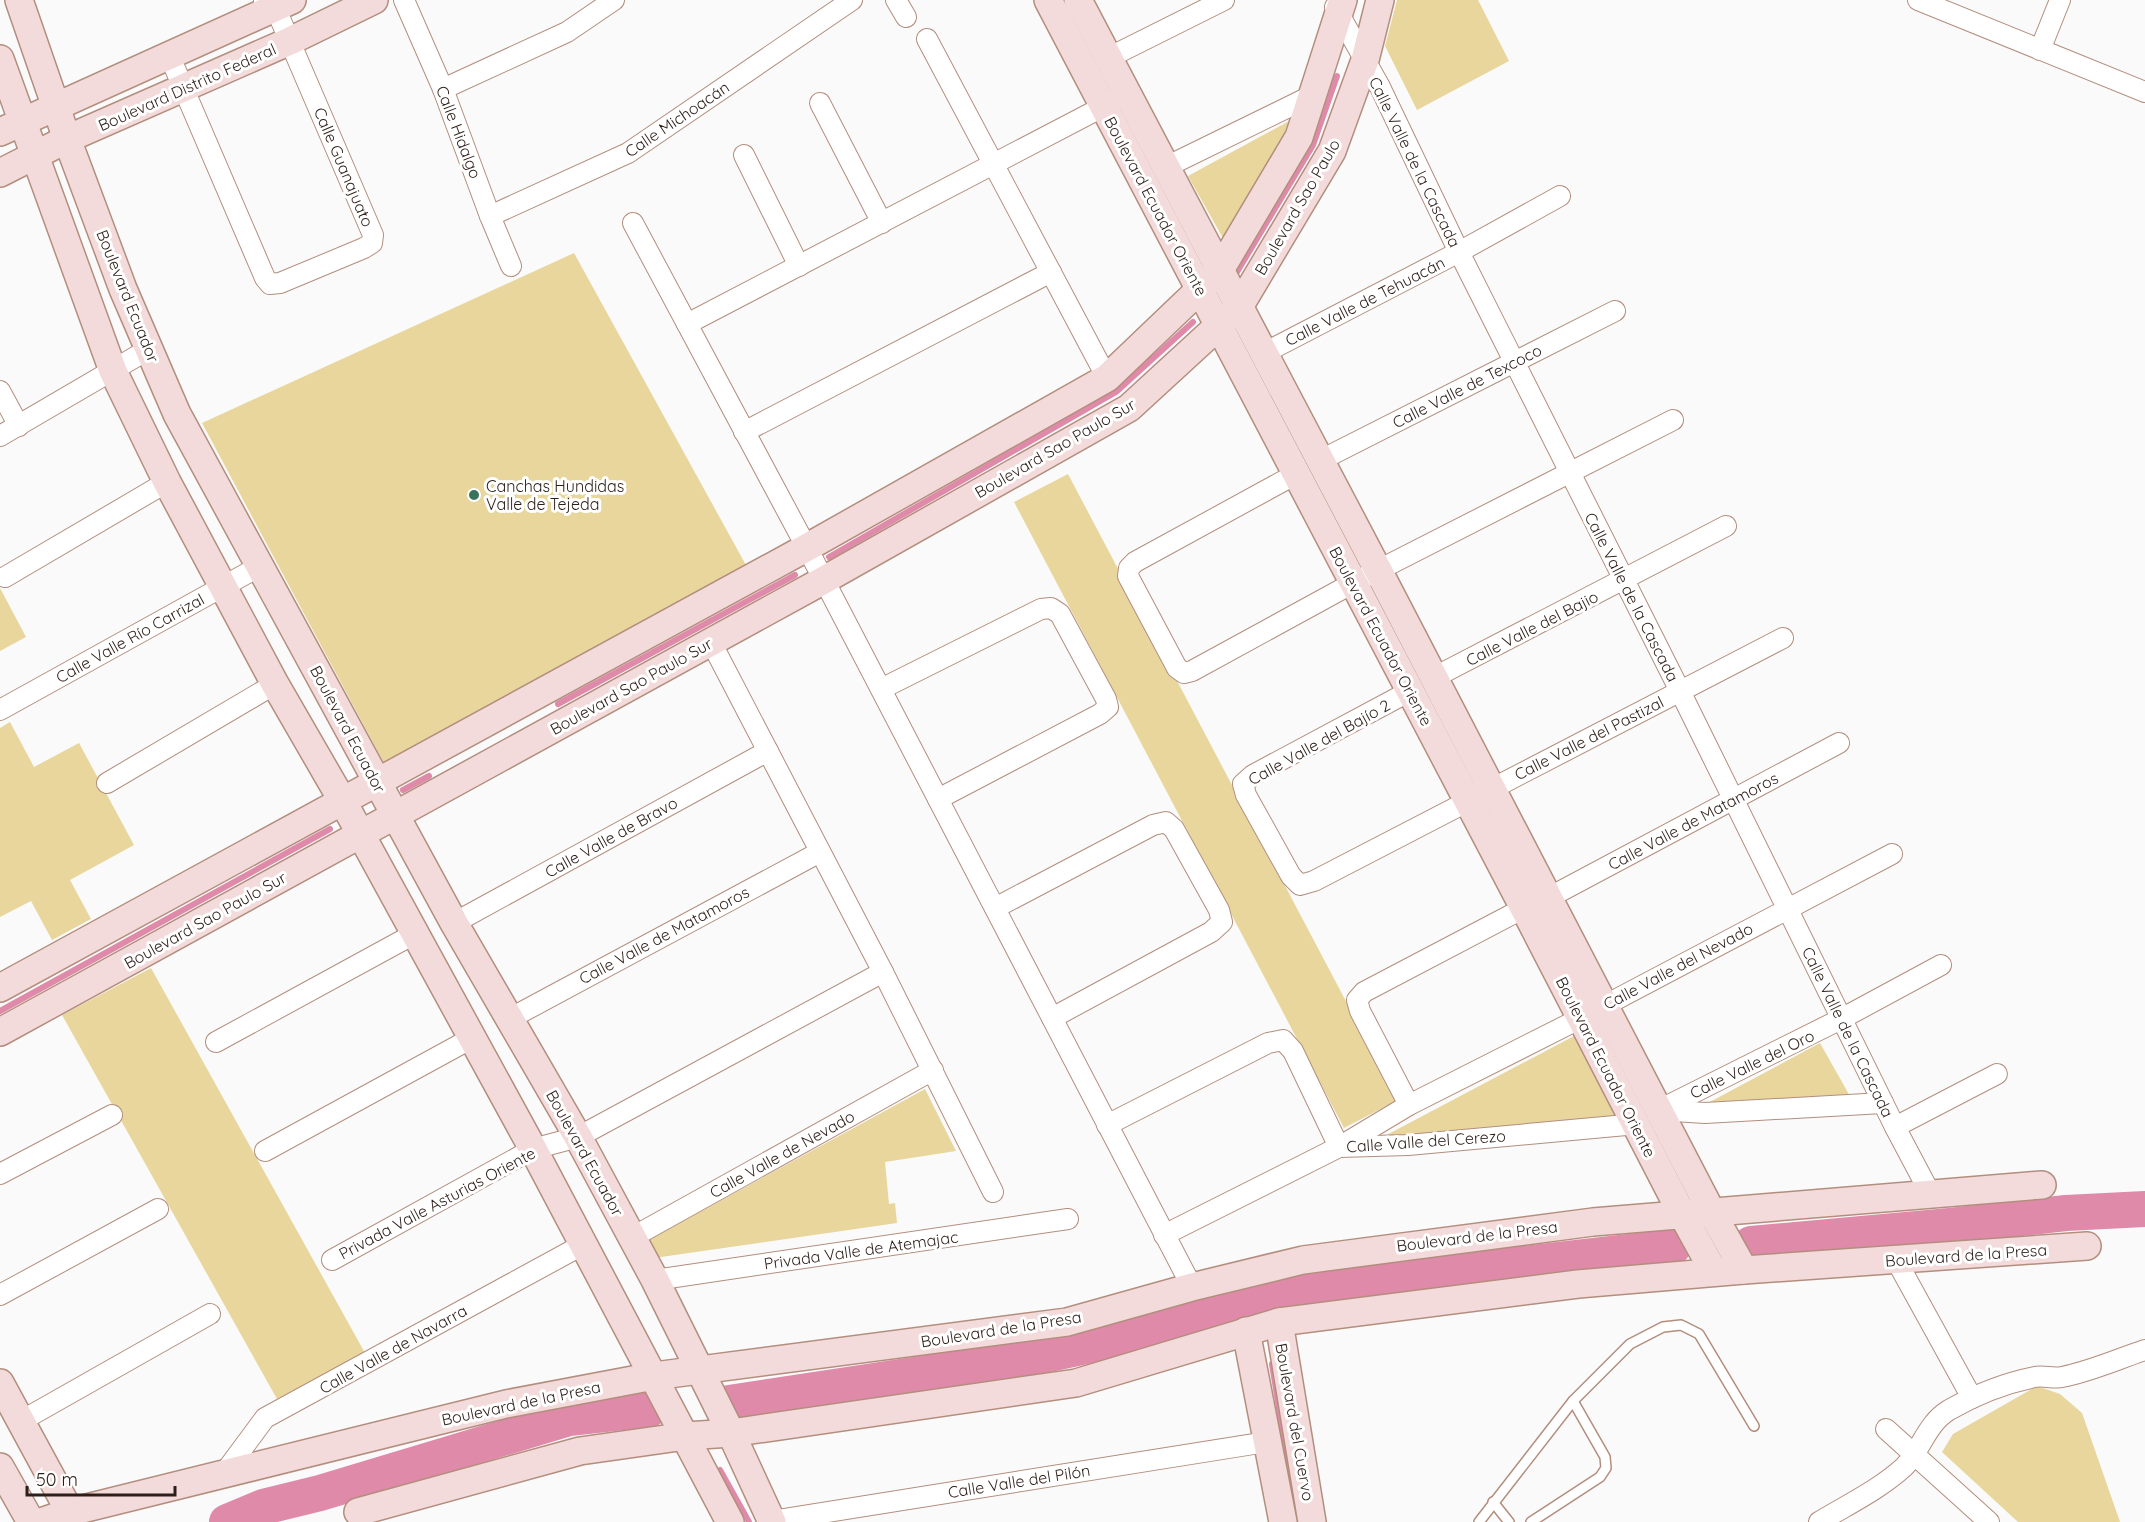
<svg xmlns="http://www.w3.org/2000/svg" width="2145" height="1522" font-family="Quicksand,sans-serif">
	<rect width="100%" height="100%" fill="#fafafa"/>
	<g fill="#e8d69c">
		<polygon points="1397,0 1478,0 1509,61 1417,110 1385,46"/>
		<polygon points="1291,120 1256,188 1224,240 1188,176"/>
		<polygon points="574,253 747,567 384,763 202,423"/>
		<polygon points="1068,474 1398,1100 1344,1128 1014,502"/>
		<polygon points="0,588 26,637 0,651"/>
		<polygon points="10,722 34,767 79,743 134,845 70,880 91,919 52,940 31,901 0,917 0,728"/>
		<polygon points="151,968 365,1353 277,1399 62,1015"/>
		<polygon points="1574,1036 1615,1116 1379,1139"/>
		<polygon points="1820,1043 1851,1098 1706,1104"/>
		<polygon points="925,1089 956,1151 885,1162 889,1204 895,1203 897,1223 654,1258 645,1242"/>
		<polygon points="2037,1386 2060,1394 2082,1413 2120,1522 2018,1522 1942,1452 1953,1434"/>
	</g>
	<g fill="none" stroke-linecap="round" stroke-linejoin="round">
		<g stroke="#df8aa9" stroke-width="6">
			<polyline points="1234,277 1313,145 1337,76"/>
			<polyline points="829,557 1116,392 1193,322"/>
			<polyline points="558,704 795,575"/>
			<polyline points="403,790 429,776"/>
			<polyline points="0,1011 330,829"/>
			<polyline points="1272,1364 1297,1522"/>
			<polyline points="747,1410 758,1398"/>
			<polyline points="720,1470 749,1522"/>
		</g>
		<g stroke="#df8aa9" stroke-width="36">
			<polyline points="1751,1244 1950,1226 2066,1213 2145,1209"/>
			<polyline points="729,1403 1045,1355 1129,1337 1263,1298 1307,1291 1416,1276 1673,1247"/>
			<polyline points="227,1522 263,1507 320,1493 569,1418 650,1409"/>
		</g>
		<defs>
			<g id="lane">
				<polyline points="1493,1502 1509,1522"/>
				<polyline points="1479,1522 1573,1401 1630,1344 1663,1327 1681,1325 1699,1334 1754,1426"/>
				<polyline points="1531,1522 1600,1477 1606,1468 1605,1457 1573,1401"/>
			</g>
			<g id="street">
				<polyline points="404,0 443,89 490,216 511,266"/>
				<polyline points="896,0 906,17"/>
				<polyline points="1918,0 2145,92"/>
				<polyline points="1335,7 1380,87 1459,252 1680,691 1895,1127 1931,1195"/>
				<polyline points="927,39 1107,378"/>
				<polyline points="2040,50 2060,0"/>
				<polyline points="170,57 265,278 270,284 280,283 364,248 372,243 373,235 275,7 264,1"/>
				<polyline points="1108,58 1224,0"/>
				<polyline points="443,89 567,32 614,0"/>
				<polyline points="820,103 882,223"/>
				<polyline points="744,155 799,266"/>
				<polyline points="1166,167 1313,95"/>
				<polyline points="490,216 628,153 852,0"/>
				<polyline points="633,223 824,580 1192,1287"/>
				<polyline points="687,324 1114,101"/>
				<polyline points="1264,353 1459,252 1560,196"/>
				<polyline points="0,391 19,426"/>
				<polyline points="744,432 1051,272"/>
				<polyline points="0,436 149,349"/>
				<polyline points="1319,461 1615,311"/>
				<polyline points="1296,474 1135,562 1129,568 1128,576 1177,668 1184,673 1192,671 1353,583 1673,420"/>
				<polyline points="5,577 167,482"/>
				<polyline points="711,642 883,972 993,1192"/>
				<polyline points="1433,678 1726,526"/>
				<polyline points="881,689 1041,609 1051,608 1060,614 1106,699 1108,707 1100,714 938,799"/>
				<polyline points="1410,691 1253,775 1243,784 1246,795 1291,876 1300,885 1314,881 1783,638"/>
				<polyline points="0,710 260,566"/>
				<polyline points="107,783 275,684"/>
				<polyline points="1548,898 1839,743"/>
				<polyline points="995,908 1153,825 1166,822 1174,829 1219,910 1222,922 1211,932 1052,1018"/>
				<polyline points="454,923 768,751"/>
				<polyline points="509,1019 820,852"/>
				<polyline points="216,1042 414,934"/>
				<polyline points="1409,1105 1360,1011 1357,1000 1364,992 1524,908"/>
				<polyline points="1659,1110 1841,1019 1941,965"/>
				<polyline points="1659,1110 1705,1113 1883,1103"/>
				<polyline points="1107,1125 1268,1043 1283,1040 1293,1051 1339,1147 1409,1105 1581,1018 1892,854"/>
				<polyline points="1895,1127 1997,1074"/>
				<polyline points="265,1151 472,1038"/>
				<polyline points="0,1174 112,1115"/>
				<polyline points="1164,1235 1339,1147 1408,1145 1637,1124"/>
				<polyline points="631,1238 933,1070"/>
				<polyline points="332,1260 533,1149 578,1137 883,972"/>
				<polyline points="1896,1260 1972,1398"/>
				<polyline points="655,1280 1068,1219"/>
				<polyline points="0,1295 158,1209"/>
				<polyline points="21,1421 210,1314"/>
				<polyline points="1886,1429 1989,1522"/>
				<polyline points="222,1476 265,1418 584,1244"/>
				<polyline points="771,1521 1266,1442"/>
				<path d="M 1819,1522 C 1847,1505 1880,1489 1904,1467 C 1922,1449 1926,1424 1949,1410 C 1975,1395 2005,1383 2035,1377 C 2043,1375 2053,1379 2062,1377 C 2089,1372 2118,1359 2145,1350"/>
			</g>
			<g id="secondary">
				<polyline points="19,0 67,139 123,289 177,414 454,923 578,1137 655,1280 731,1433 772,1522"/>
				<polyline points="1048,0 1524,908 1682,1214 1714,1272"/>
				<polyline points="1078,0 1379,572 1711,1211 1744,1270"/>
				<polyline points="0,59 113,371 167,482 275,684 342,800 533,1149 730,1522"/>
				<polyline points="0,132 292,0"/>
				<polyline points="0,173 67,139 290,41 374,0"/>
				<polyline points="0,988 806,548 1107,378 1220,270 1299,137 1343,0"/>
				<polyline points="0,1032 824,580 1129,408 1239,307 1332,151 1365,60 1380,0"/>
				<polyline points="1279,1322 1312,1522"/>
				<polyline points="1246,1331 1283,1522"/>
				<polyline points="0,1383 70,1512"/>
				<polyline points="0,1467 31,1522"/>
				<polyline points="358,1512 580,1451 686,1436 731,1433 1076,1383 1279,1322 1578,1284 1744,1270 2087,1246"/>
				<polyline points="41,1522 70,1512 506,1404 654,1376 1067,1322 1192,1287 1303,1260 1593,1222 2042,1185"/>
			</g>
		</defs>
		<use href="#lane" stroke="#b38e7e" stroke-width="12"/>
		<use href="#street" stroke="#b38e7e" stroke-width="22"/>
		<use href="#secondary" stroke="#b38e7e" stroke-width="30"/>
		<use href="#lane" stroke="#fff" stroke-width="9"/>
		<use href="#street" stroke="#fff" stroke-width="20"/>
		<use href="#secondary" stroke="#f4dbdb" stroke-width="27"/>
	</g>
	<circle fill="#39735c" stroke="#fff" stroke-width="2" cx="474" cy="495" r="6"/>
	<g text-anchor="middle" stroke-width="6" stroke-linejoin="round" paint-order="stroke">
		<g font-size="16" fill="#2c1e18" stroke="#fff">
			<text transform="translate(187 87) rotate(-24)" y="6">Boulevard Distrito Federal</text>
			<text transform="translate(677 119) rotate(-34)" y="6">Calle Michoacán</text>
			<text transform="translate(459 132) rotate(69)" y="6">Calle Hidalgo</text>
			<text transform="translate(1415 162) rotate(64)" y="6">Calle Valle de la Cascada</text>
			<text transform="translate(344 167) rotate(67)" y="6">Calle Guanajuato</text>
			<text transform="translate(1156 206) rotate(62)" y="6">Boulevard Ecuador Oriente</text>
			<text transform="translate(1297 207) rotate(-60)" y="6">Boulevard Sao Paulo</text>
			<text transform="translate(128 296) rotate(68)" y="6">Boulevard Ecuador</text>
			<text transform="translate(1365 301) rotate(-27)" y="6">Calle Valle de Tehuacán</text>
			<text transform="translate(1467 386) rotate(-27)" y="6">Calle Valle de Texcoco</text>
			<text transform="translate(1055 448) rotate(-30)" y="6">Boulevard Sao Paulo Sur</text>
			<text transform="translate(1632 597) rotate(63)" y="6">Calle Valle de la Cascada</text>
			<text transform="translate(1532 628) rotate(-27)" y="6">Calle Valle del Bajio</text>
			<text transform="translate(1381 636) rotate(62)" y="6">Boulevard Ecuador Oriente</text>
			<text transform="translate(130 638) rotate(-29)" y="6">Calle Valle Río Carrizal</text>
			<text transform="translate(631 686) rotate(-29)" y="6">Boulevard Sao Paulo Sur</text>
			<text transform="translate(348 729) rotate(62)" y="6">Boulevard Ecuador</text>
			<text transform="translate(1589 738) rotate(-27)" y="6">Calle Valle del Pastizal</text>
			<text transform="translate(1319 742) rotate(-29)" y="6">Calle Valle del Bajío 2</text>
			<text transform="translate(1693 821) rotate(-28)" y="6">Calle Valle de Matamoros</text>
			<text transform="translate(611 837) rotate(-29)" y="6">Calle Valle de Bravo</text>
			<text transform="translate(205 920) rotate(-29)" y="6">Boulevard Sao Paulo Sur</text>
			<text transform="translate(664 935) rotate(-28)" y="6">Calle Valle de Matamoros</text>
			<text transform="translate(1678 966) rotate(-28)" y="6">Calle Valle del Nevado</text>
			<text transform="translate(1848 1032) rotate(64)" y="6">Calle Valle de la Cascada</text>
			<text transform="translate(1752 1064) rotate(-26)" y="6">Calle Valle del Oro</text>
			<text transform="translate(1606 1067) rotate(63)" y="6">Boulevard Ecuador Oriente</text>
			<text transform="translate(1426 1141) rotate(-4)" y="6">Calle Valle del Cerezo</text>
			<text transform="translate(585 1153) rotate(61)" y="6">Boulevard Ecuador</text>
			<text transform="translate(782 1154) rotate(-29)" y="6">Calle Valle de Nevado</text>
			<text transform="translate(437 1203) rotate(-28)" y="6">Privada Valle Asturias Oriente</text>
			<text transform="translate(1477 1236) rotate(-7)" y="6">Boulevard de la Presa</text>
			<text transform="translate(861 1250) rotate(-8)" y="6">Privada Valle de Atemajac</text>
			<text transform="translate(1966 1255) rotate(-4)" y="6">Boulevard de la Presa</text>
			<text transform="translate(1001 1329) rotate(-9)" y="6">Boulevard de la Presa</text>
			<text transform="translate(393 1349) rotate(-29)" y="6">Calle Valle de Navarra</text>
			<text transform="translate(521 1403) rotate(-12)" y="6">Boulevard de la Presa</text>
			<text transform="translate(1295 1422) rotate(80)" y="6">Boulevard del Cuervo</text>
			<text transform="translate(1019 1481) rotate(-9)" y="6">Calle Valle del Pilón</text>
		</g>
		<g font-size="16" fill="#2c1e18" stroke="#fff" text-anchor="start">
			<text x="486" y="492">Canchas Hundidas<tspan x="486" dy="18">Valle de Tejeda</tspan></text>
		</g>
	</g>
	<path d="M27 1486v9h148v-9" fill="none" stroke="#2c1e18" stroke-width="3"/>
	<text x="36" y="1486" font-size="18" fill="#2c1e18" stroke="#ffffff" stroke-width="4.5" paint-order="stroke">50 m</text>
</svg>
